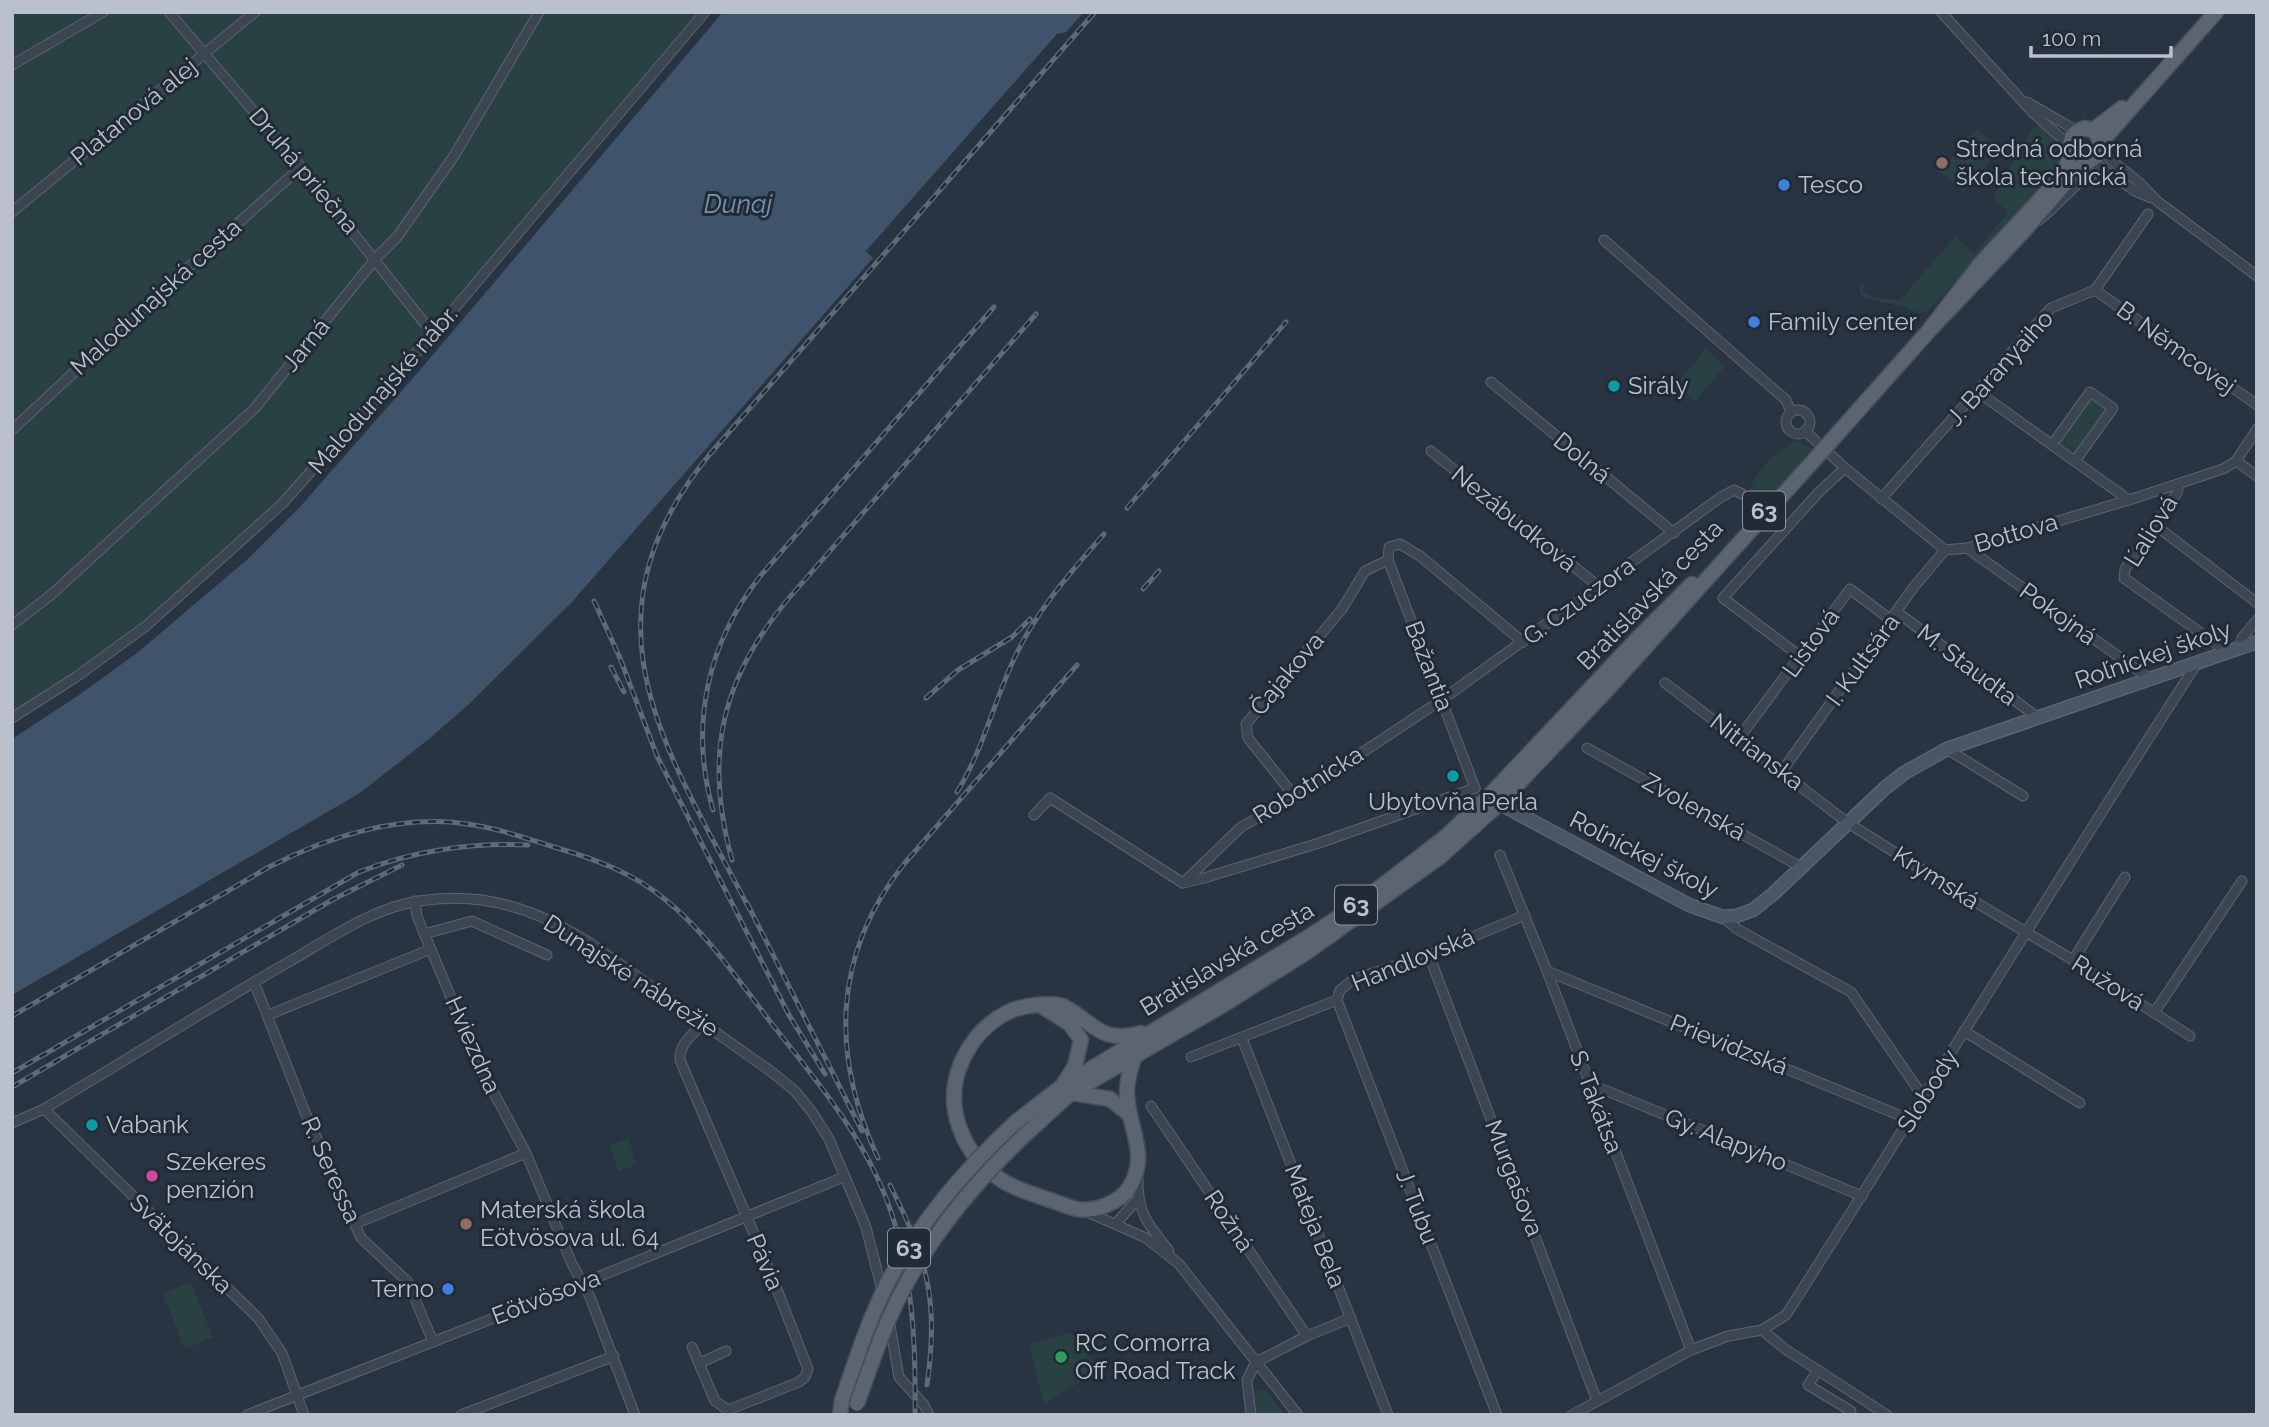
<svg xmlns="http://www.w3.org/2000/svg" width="2269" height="1427" font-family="Raleway,sans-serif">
	<rect width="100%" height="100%" fill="#283442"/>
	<g fill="#2a4143">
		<polygon points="12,12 698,12 437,324 290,492 208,569 123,637 12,714"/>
		<path d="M 2043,125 C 2058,139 2068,146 2061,168 L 1936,303 L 1927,311 L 1920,313 L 1901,306 L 1864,298 L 1860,293 L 1859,286 L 1864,285 L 1862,291 L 1875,298 L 1900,300 L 1955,237 L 1974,253 L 2008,213 L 1993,197 L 2033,129 Z"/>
		<polygon points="1976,129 2000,149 1964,192 1940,172"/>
		<polygon points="1706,349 1725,366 1695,401 1677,384"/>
		<polygon points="2090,398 2106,409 2074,453 2058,442"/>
		<path d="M 1796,441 L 1813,449 L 1761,506 C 1756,510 1752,510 1747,505 C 1746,480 1775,450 1796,441 Z"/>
		<polygon points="628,1138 636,1164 619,1172 609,1145"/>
		<polygon points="191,1282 213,1337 185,1349 163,1294"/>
		<polygon points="1071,1332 1099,1370 1044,1404 1029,1345"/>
		<polygon points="1260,1390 1266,1391 1285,1415 1256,1415 1255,1393"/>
	</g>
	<polygon fill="#3f536a" points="723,12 1084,12 1066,32 1057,34 866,251 873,258 571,603 468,705 429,739 360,793 12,995 12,739 79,695 137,653 249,558 298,509 420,370"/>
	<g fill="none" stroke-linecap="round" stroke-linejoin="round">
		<defs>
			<g id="minor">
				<polyline points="169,12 301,167 433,334"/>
				<polyline points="1941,12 2034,114 2068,144"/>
				<polyline points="12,65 103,12"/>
				<polyline points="2027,102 2077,131"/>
				<polyline points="2101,148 2106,156 2140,183 2157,201 2257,276"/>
				<polyline points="2090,160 2135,191 2151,198"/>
				<polyline points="12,212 255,12"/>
				<path d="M 2039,220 C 2050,213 2084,175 2090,174 C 2099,172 2110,178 2118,180"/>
				<polyline points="1604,240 1786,400 1791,412"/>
				<polyline points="2095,290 2257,405"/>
				<polyline points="1491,382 1674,533"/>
				<polyline points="1978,392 2129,500"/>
				<circle cx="1798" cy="422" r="12"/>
				<polyline points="12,430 152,300 301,167"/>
				<polyline points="1805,431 1845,468 1945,550 1967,548 2129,500 2223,469 2236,461 2257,476"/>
				<polyline points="2052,445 2090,392 2113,408 2075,461"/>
				<polyline points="1431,451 1598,586"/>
				<polyline points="2236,461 2257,429"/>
				<polyline points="2179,484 2177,493 2125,569 2124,578 2219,646 2225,653"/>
				<polyline points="1881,499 2051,308 2095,290 2148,214"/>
				<polyline points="2155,525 2257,603"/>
				<polyline points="1967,548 2150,679"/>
				<polyline points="1897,612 2037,717"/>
				<polyline points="12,625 52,594 255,408 376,258 397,237 454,156 539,12"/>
				<polyline points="2240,648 2242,638 2257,620"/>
				<polyline points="1801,657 1723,598 1819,492 1845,468"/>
				<polyline points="1665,683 1848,823 1950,887 2068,957 2190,1036"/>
				<polyline points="12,718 76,677 146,626 282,504 433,334 705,12"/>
				<polyline points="1739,738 1850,589 1891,620"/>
				<polyline points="1587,748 1801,867"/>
				<polyline points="1947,749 2023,796"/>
				<polyline points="1782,771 1913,588 1945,550"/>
				<polyline points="1475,788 1388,560 1389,547 1400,544 1420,556 1523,642"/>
				<polyline points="1295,797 1248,738 1246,724 1342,609 1365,571 1388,560"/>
				<polyline points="1034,815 1050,798 1183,883 1204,878 1319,843 1475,788"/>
				<polyline points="1500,855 1547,971 1691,1350"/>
				<polyline points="1183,883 1241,827 1295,797 1443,699 1721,497 1734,490 1742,494"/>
				<polyline points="415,901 417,916 480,1067 526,1153 572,1264 590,1297 635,1415"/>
				<polyline points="1723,917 1737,929 1851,992 1924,1098"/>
				<polyline points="424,934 472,921 547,955"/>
				<polyline points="1429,955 1597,1401"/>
				<polyline points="2073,960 2125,877"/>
				<polyline points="1547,971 1911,1120"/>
				<polyline points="254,982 305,1112 361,1238 408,1282 433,1342"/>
				<polyline points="1337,1000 1497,1415"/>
				<polyline points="2154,1013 2242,881"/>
				<polyline points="268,1015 431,949"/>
				<polyline points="1964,1031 2080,1103"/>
				<polyline points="1242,1038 1388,1415"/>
				<polyline points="1191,1057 1337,1000 1340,990 1354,979 1429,955 1525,915"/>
				<polyline points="1590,1084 1862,1196"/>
				<polyline points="1151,1106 1307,1336"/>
				<polyline points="44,1109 258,1318 282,1353 304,1415"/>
				<path d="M 12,1123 L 44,1109 C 124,1061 204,1011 285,964 C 326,941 371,908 419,901 C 484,891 536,909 590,943 L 773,1073 L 795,1091 L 812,1112 L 829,1139 L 866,1227 L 888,1314 L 899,1377 L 924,1405 L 929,1415"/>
				<path d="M 1138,1176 C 1137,1213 1147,1223 1169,1251"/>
				<polyline points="1087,1212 1146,1238 1179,1264 1298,1415"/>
				<polyline points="1116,1223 1138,1199"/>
				<polyline points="355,1224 526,1153"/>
				<polyline points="1762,1330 1785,1349 1887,1415"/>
				<path d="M 692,1347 L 715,1401 L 728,1410 L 799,1382 L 805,1377 L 808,1369 L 769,1269 L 680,1060 C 679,1043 693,1035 703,1023"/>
				<polyline points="1256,1362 1307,1336 1351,1318"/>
				<polyline points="700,1363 726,1351"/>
				<polyline points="1818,1370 1808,1385 1851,1411 1848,1415"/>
				<polyline points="247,1415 583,1283 844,1177"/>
				<polyline points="461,1415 614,1356"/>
				<polyline points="1251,1415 1247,1380 1256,1362"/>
				<path d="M 1572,1415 L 1691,1350 L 1728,1336 L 1762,1330 L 1786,1315 C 1924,1099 2056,880 2196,665"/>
			</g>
			<polyline id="secondary" points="1491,799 1689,905 1723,917 1736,916 1753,910 1773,894 1885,788 1904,773 1947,749 2257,642"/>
			<g id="primary">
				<polyline points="2093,130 2122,108"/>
				<polyline points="2101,142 2216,12"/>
				<path d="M 1831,441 L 1926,334 L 2023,232 L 2079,168 L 2097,156 L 2101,145 L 2096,132 L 2085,128 C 2068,133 2071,142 2069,155 C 2069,163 2064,171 2060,178 L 1981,263 L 1926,334"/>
				<polyline points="1043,1007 1070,1024 1081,1040 1075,1066 1064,1083"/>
				<path d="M 1135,1054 C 1132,1066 1127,1078 1127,1090 C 1126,1126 1151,1153 1129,1188 C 1119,1203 1095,1212 1077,1209 C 1067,1207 1057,1202 1047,1199 C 1032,1194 1016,1189 1003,1181 C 962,1155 942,1106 962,1061 C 972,1039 986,1023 1008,1012 C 1020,1006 1053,1001 1065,1007 C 1095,1024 1101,1044 1141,1033"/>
				<polyline points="1071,1093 1110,1099 1129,1114"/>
				<polyline points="1017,1121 1061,1087 1310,936 1357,905 1444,838 1488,797 1637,639 1692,584"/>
				<polyline points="1028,1132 1071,1093 1223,1005 1307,952 1441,856 1499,804 1607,690 1815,459"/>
				<polyline points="840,1415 842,1400"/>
			</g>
		</defs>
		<use href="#minor" stroke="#5b646f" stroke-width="11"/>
		<use href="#secondary" stroke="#5b646f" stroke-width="15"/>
		<use href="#primary" stroke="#464f5b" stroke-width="17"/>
		<use href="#minor" stroke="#3c4652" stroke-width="9"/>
		<use href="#secondary" stroke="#4b5665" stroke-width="12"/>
		<use href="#primary" stroke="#5b6571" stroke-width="14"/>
		<defs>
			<g id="rail">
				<polyline points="1127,508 1286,322"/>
				<polyline points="1143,589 1159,571"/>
				<polyline points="594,601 620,658 657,756 789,1015 825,1074"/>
				<polyline points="611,667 624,692"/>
				<polyline points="926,698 958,670 1012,637 1030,619"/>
				<path d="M 957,792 C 983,750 993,704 1014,659 C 1036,611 1070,573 1104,534"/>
				<path d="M 713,810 C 689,726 707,642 762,574 L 994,307"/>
				<path d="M 732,860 C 704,757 720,680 789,598 L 1036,314"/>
				<polyline points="747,903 862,1131"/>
				<path d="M 750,910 C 667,750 573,621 710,454 L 1095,12"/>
				<path d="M 12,1016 L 269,867 C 329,836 400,814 467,824 C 497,828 525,838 554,847 C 595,859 634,873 667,901 C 710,936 742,986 776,1029 C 820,1085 865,1139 889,1206 C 913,1274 916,1344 915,1415"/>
				<path d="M 12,1073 L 359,872 C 412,851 472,842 528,845"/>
				<polyline points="12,1087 332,900 402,865"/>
				<path d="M 878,1158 C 831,1056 832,955 904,864 L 1077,665"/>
				<path d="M 890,1185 C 928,1261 939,1301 927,1385"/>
			</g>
		</defs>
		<use href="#rail" stroke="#5f6a78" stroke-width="5"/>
		<use href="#rail" stroke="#212b37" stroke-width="2.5" stroke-dasharray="8" stroke-linecap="butt"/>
		<defs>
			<g id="primary-bridge">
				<polyline points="1815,459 1831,441"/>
				<path d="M 842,1400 C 856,1360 869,1318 889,1280 C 921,1221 968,1166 1017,1121"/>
				<path d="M 857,1404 C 871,1365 884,1325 904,1288 C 935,1230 980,1177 1028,1132"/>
			</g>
		</defs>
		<use href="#primary-bridge" stroke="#464f5b" stroke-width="17" stroke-linecap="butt"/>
		<use href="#primary-bridge" stroke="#5b6571" stroke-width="14"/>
	</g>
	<g fill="#8d6e63" stroke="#212b37" stroke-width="2.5">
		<circle cx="1942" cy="163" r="7"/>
		<circle cx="466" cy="1224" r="7"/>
	</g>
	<g fill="#3f7fe0" stroke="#212b37" stroke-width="2.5">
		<circle cx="1784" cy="185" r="7"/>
		<circle cx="1754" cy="322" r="7"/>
		<circle cx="448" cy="1289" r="7"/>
	</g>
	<g fill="#0f9aa8" stroke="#212b37" stroke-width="2.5">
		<circle cx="1614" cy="386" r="7"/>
		<circle cx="1453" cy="776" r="7"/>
		<circle cx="92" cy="1125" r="7"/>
	</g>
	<circle fill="#d1479c" stroke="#212b37" stroke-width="2.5" cx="152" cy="1176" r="7"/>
	<circle fill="#2e9e5b" stroke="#212b37" stroke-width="2.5" cx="1061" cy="1357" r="7"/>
	<g text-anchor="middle" stroke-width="6" stroke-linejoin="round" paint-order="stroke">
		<g fill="#212b37" stroke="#8c949f" stroke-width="2">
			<rect x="1743" y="491.5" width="42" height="39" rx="5"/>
			<rect x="1335" y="885.5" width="42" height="39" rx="5"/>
			<rect x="888" y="1228.5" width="42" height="39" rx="5"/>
		</g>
		<g font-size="23" font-weight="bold" fill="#bac1cc">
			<text x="1764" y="519">63</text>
			<text x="1356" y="913">63</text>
			<text x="909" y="1256">63</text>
		</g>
		<g font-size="24" fill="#bac1cc" stroke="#212b37">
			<text transform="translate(134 112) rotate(-39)" y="8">Platanová alej</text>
			<text transform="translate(304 171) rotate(50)" y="8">Druhá priečna</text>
			<text transform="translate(156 297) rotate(-42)" y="8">Malodunajská cesta</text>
			<text transform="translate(306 345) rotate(-51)" y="8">Jarná</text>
			<text transform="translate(2176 348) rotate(36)" y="8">B. Němcovej</text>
			<text transform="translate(2000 368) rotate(-48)" y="8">J. Baranyaiho</text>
			<text transform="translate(383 390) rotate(-49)" y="8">Malodunajské nábr.</text>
			<text transform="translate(1582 458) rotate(39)" y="8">Dolná</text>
			<text transform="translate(1514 519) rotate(39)" y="8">Nezábudková</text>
			<text transform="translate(2151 531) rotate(-58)" y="8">Ľaliová</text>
			<text transform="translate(2016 533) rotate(-16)" y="8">Bottova</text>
			<text transform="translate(1650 595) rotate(-46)" y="8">Bratislavská cesta</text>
			<text transform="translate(1579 601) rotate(-36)" y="8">G. Czuczora</text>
			<text transform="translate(2058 614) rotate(36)" y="8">Pokojná</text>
			<text transform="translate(1811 643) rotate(-54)" y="8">Listová</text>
			<text transform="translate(2153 655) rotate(-19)" y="8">Roľníckej školy</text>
			<text transform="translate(1863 660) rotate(-54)" y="8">I. Kultsára</text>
			<text transform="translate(1967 665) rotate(37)" y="8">M. Staudta</text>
			<text transform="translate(1429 666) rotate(69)" y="8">Bažantia</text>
			<text transform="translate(1287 674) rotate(-50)" y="8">Čajakova</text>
			<text transform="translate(1757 752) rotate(37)" y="8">Nitrianska</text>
			<text transform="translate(1308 785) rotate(-32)" y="8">Robotnícka</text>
			<text transform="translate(1694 807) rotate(29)" y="8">Zvolenská</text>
			<text transform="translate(1644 855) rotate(27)" y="8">Roľníckej školy</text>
			<text transform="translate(1936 878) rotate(32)" y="8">Krymská</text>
			<text transform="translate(1227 959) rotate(-31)" y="8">Bratislavská cesta</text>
			<text transform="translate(1413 960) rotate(-22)" y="8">Handlovská</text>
			<text transform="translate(631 976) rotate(33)" y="8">Dunajské nábrežie</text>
			<text transform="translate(2108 983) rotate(33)" y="8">Ružová</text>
			<text transform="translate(473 1045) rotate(66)" y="8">Hviezdna</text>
			<text transform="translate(1729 1045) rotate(22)" y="8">Prievidzská</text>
			<text transform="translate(1928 1091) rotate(-58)" y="8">Slobody</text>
			<text transform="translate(1596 1102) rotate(69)" y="8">S. Takátsa</text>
			<text transform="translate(1726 1140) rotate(22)" y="8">Gy. Alapyho</text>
			<text transform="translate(331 1170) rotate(66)" y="8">R. Seressa</text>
			<text transform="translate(1514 1178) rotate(69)" y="8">Murgašova</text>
			<text transform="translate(1417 1207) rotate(69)" y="8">J. Tubu</text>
			<text transform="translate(1229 1221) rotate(56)" y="8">Rožná</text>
			<text transform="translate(1315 1226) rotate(69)" y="8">Mateja Bela</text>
			<text transform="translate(181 1244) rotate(44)" y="8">Svätojánska</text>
			<text transform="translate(765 1262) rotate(67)" y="8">Pávia</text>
			<text transform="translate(546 1297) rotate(-21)" y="8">Eötvösova</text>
		</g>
		<g font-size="24" fill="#bac1cc" stroke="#212b37" text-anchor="start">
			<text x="1956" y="157">Stredná odborná<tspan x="1956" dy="28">škola technická</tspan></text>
			<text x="1798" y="193">Tesco</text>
			<text x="1768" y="330">Family center</text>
			<text x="1628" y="394">Sirály</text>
			<text x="1453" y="810" text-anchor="middle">Ubytovňa Perla</text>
			<text x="106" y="1133">Vabank</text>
			<text x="166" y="1170">Szekeres<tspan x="166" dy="28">penzión</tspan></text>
			<text x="480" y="1218">Materská škola<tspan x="480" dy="28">Eötvösova ul. 64</tspan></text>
			<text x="434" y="1297" text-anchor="end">Terno</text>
			<text x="1075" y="1351">RC Comorra<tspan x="1075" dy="28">Off Road Track</tspan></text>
		</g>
		<g font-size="26" font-style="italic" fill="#7b93ad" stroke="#212b37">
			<text x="738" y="213">Dunaj</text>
		</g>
	</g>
	<rect width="2269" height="1427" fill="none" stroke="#bac1cc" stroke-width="28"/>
	<path d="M2031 46v10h140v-10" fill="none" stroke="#bac1cc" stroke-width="3.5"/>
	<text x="2042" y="46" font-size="21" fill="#bac1cc" stroke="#212b37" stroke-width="5" paint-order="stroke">100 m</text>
</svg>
